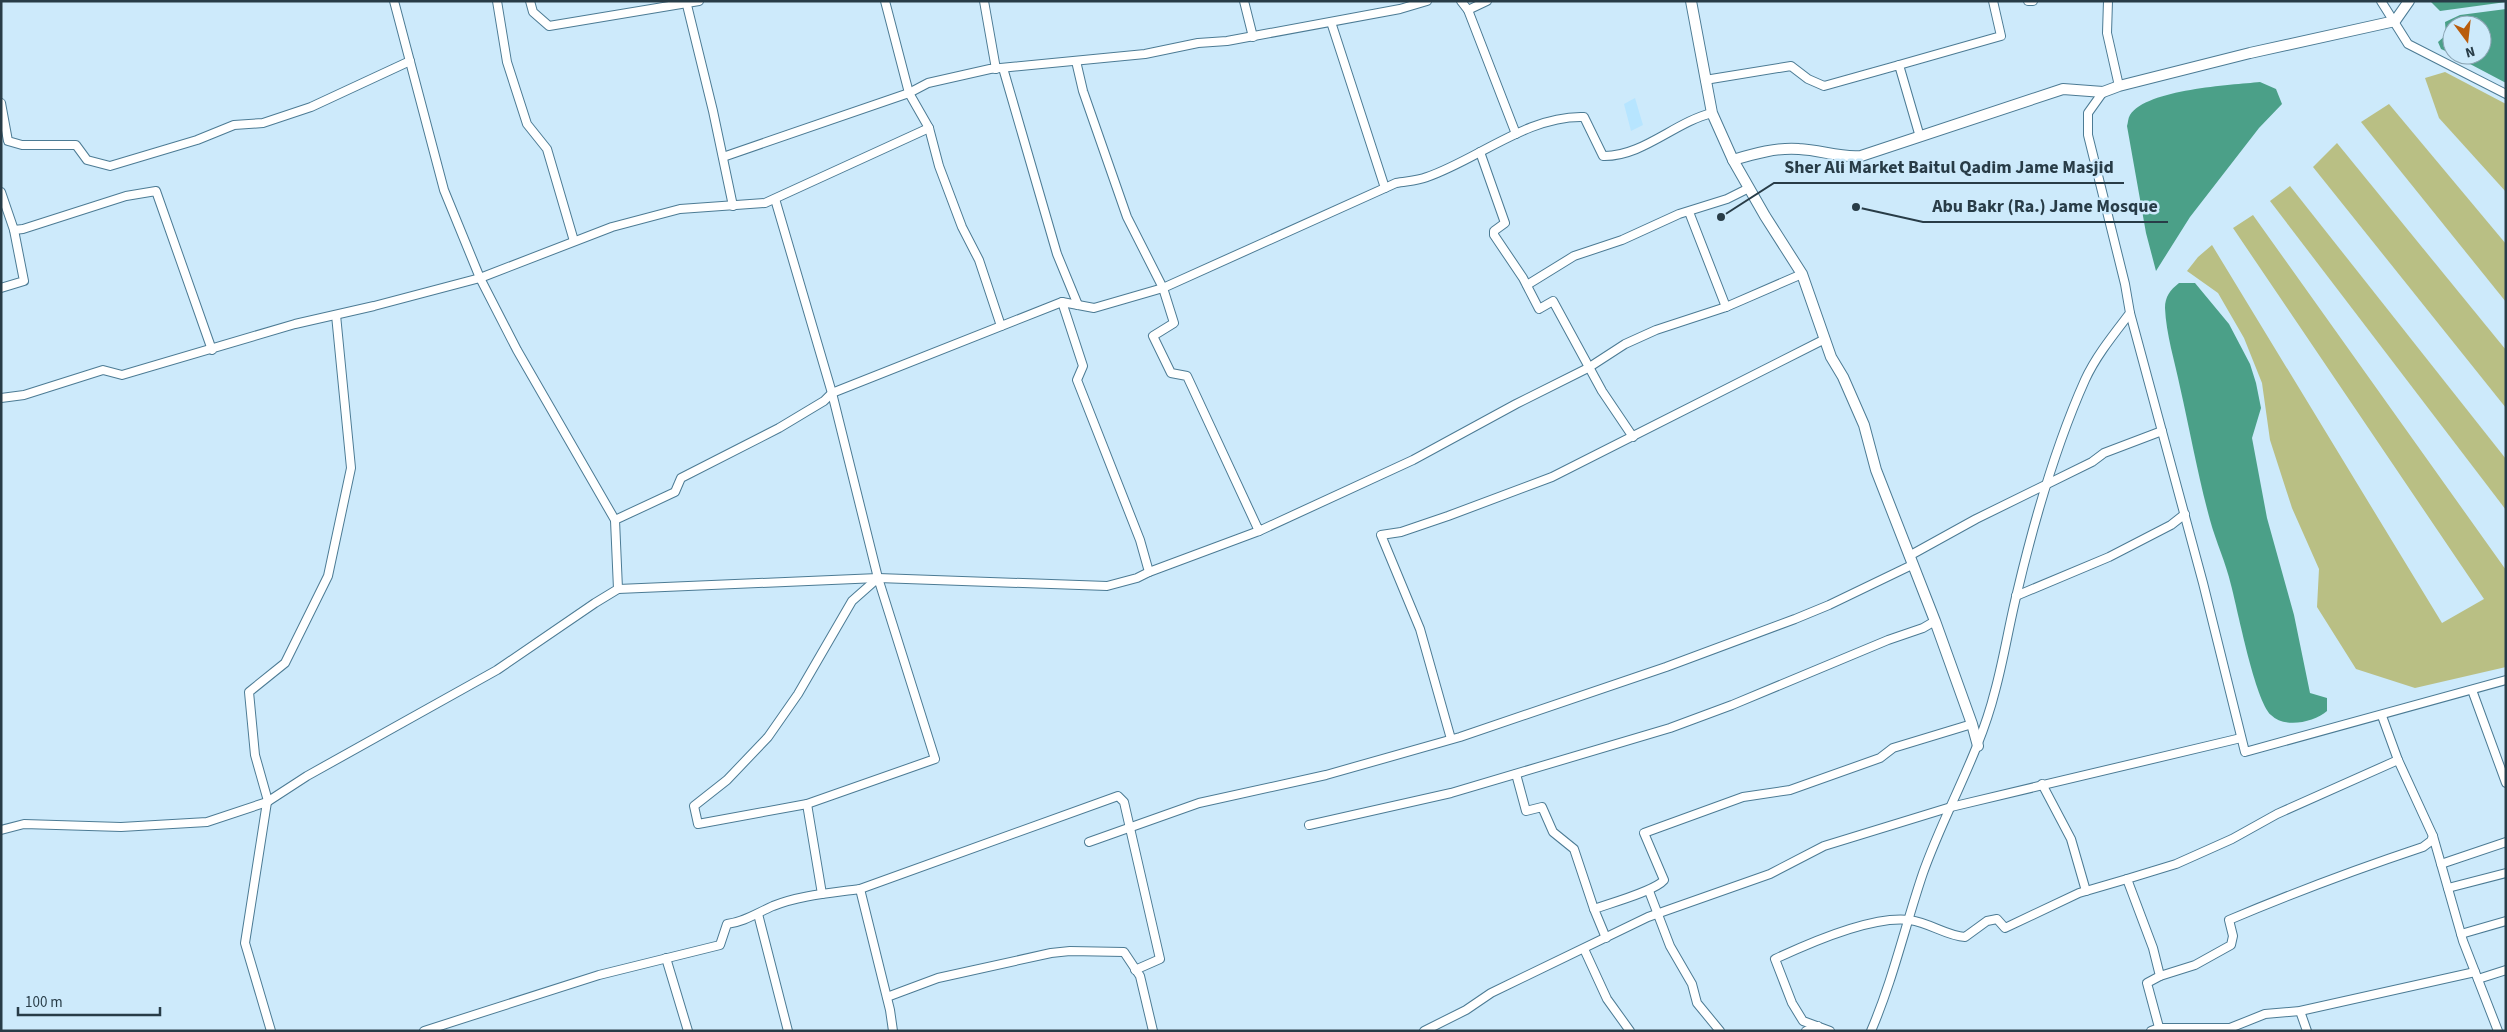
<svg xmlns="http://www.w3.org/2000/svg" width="2507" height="1032" font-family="'Source Sans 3',sans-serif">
	<rect width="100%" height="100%" fill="#cdeafb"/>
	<polygon fill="#b7e5ff" points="1635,98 1643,125 1631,131 1624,104"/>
	<g fill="#b9bf84">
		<polygon points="2445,72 2506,104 2506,192 2439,118 2425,78"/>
		<polygon points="2389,104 2506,244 2506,302 2361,122"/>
		<polygon points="2337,143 2506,350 2506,408 2313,167"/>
		<polygon points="2290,186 2506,459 2506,510 2270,201"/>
		<polygon points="2253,215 2506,570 2506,667 2415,688 2356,669 2317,607 2319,569 2292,508 2270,440 2262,383 2244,338 2218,293 2187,271 2198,257 2212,245 2442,623 2484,599 2233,228"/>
	</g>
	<g fill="#4ba088">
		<polygon points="2430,1 2506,1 2506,2 2440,11"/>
		<polygon points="2506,9 2506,83 2453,55 2482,55 2482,25 2452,25 2452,54 2441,49 2438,42 2446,35 2445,22 2460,15"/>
		<path d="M 2260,82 L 2276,89 L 2282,104 L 2259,128 L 2190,217 L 2156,271 L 2146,233 L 2127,126 C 2128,123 2128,118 2130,115 C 2147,89 2231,85 2260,82 Z"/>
		<path d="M 2179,283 L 2195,283 L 2229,324 L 2250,364 L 2256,383 L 2261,408 L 2252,438 L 2267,518 L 2294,615 L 2310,693 L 2327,698 L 2327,711 C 2314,722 2285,729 2271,715 C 2255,700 2238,611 2231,585 C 2226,563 2216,542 2210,520 C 2198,476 2190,431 2180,387 C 2175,362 2166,334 2165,308 C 2165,297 2170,290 2179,283 Z"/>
	</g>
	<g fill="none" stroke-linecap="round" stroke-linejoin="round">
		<defs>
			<g id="minor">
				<polyline points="394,1 444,190 480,278 517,350 615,520"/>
				<polyline points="497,1 507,62 527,124 547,149 574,241"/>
				<polyline points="530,1 533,12 549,26 699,1"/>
				<polyline points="686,1 713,111 733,206"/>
				<polyline points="885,1 909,93 929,128 939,166 962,227 979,260 1001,326"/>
				<polyline points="984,1 996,69"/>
				<polyline points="1244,1 1253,37"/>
				<polyline points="1461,1 1468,10 1516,134"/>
				<polyline points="2028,1 2033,1"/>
				<polyline points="2108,1 2107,33 2119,86"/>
				<polyline points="2381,1 2408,44 2506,94"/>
				<polyline points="1468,10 1487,1"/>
				<polyline points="1331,22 1385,188"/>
				<polyline points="1076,61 1083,91 1127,217 1163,288 1174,323 1153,336 1171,373 1187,376 1259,531 1413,460 1516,404 1588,368 1625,344 1656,330 1726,307"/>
				<polyline points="1899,65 2001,36 1993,1"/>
				<polyline points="1003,68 1057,254 1078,305"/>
				<polyline points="1705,80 1791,66 1808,79 1824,86 1899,65 1920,137"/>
				<polyline points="1,103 8,141 22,145 76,145 87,160 110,166 197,140 234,125 263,123 311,107 410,61"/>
				<polyline points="1480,152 1505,223 1494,231 1494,235 1523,278 1539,309 1553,301 1602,391 1633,437"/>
				<polyline points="723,157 909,93 928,83 990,69 1145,54 1198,43 1227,41 1400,9 1427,1"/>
				<polyline points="1,192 14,230 23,229 126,196 156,191 212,350"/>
				<polyline points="775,199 832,393 878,578 935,759 807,804"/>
				<polyline points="1689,212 1726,307 1802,274"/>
				<polyline points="1527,285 1574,256 1622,240 1679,214 1727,199 1749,188"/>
				<polyline points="1,288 24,281 14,230"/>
				<polyline points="2130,313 2203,583 2245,752 2506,680"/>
				<polyline points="1,398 24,395 103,370 122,375 295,324 374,306 480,278 612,227 680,209 765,203 929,128"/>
				<polyline points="1909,556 1976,519 2092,462 2104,453 2162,431"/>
				<polyline points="1149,572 1259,531"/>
				<polyline points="618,589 878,578 1107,586 1137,578 1149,572 1140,540 1077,380 1083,366 1062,302"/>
				<polyline points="2016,596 2109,557 2171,525 2185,514"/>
				<polyline points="2472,690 2506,783"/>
				<polyline points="2382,716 2398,760 2433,836"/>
				<polyline points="1451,739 1420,629 1381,535 1401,532 1448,516 1552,477 1825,339"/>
				<polyline points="1516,774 1526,811 1542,807 1553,832 1574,849 1594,909"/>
				<polyline points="2042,784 2071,839 2086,891"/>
				<polyline points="268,801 255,755 249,692 285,663 328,576 351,468 336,315"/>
				<polyline points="267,802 245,943 271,1031"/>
				<polyline points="1309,825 1451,793 1670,728 1732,705 1888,640 1923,628 1935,621"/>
				<path d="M 1,830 L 24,824 L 121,827 L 207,822 L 267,802 L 307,776 L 497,670 L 595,603 L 618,589 L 615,520 L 675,492 L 681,478 L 779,428 L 824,401 L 832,393 L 1062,302 L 1094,308 L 1163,288 L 1396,183 C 1406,181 1417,181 1427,177 C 1477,160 1528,115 1584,117 L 1603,156 C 1642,157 1675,122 1712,113"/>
				<polyline points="1089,842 1199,803 1326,775 1460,737 1666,667 1795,619 1829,605 1912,565"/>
				<polyline points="2441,864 2506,842"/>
				<polyline points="2448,888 2506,873"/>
				<polyline points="860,889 890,1010 893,1031"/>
				<polyline points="1649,891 1670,946 1692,984 1697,1003 1720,1031"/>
				<polyline points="822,894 807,804 698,824 694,806 727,780 768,737 798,694 852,601 878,578"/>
				<polyline points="758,914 788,1031"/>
				<polyline points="2461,934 2506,921"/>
				<path d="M 1606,938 L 1594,909 C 1611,903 1655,891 1664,880 L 1644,833 L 1743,797 L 1790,790 L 1880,758 L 1893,748 L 1972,724"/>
				<polyline points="1584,949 1607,999 1630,1031"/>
				<polyline points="666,958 688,1031"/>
				<path d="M 2160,976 L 2195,965 L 2231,945 L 2233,936 L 2229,920 C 2293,893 2357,869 2423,847 L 2431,841 L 2433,836 L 2463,941 L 2498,1031"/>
				<polyline points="2478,979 2506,970"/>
				<polyline points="887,997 938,978 1051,953 1070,951 1124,952 1140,976 1153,1031"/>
				<polyline points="2300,1011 2307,1031"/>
				<path d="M 424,1031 L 599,975 L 720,945 L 727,924 C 744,922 757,913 773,906 C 800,895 832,893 860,889 L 1118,796 L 1124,802 L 1160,959 L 1135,970"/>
				<polyline points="1424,1031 1466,1010 1491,993 1648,917 1770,874 1824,846 1951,807 2241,738"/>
				<polyline points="1806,1031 1818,1026"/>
				<path d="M 1830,1031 L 1803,1021 L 1792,1003 L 1775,959 C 1809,943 1873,915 1910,920 C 1930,923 1947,936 1965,937 L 1987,921 L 1997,919 L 2005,928 L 2079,893 L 2127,879"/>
				<path d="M 1871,1031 C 1893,980 1905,926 1923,873 C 1945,811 1979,755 1995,691 C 2004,658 2009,625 2017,593 C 2034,521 2055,447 2085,380 C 2096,356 2114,334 2130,313 L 2125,284 L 2088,135 L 2088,113 L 2103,92"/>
				<polyline points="2151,1031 2159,1028 2230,1028 2265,1014 2300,1011 2475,972"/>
				<polyline points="2160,1031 2147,983 2160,976 2153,948 2127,879 2176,864 2232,839 2277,814 2398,760"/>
			</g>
			<g id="tertiary">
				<polyline points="1691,1 1712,113 1733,160 1765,216 1802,274 1831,357 1843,377 1864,425 1876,470 1935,621 1972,724 1978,746"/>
				<path d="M 1733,160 C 1753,154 1778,147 1799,149 C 1821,150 1840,158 1861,156 L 2063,89 L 2103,92 L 2119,86 L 2250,53 L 2395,21 L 2409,1"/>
			</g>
		</defs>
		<use href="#minor" stroke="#4c7b94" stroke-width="10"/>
		<use href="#tertiary" stroke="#4c7b94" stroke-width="12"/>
		<use href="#minor" stroke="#fff" stroke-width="8"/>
		<use href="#tertiary" stroke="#fff" stroke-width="10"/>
	</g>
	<path fill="none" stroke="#283c47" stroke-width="2" d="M1721 217L1774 183H2124M1856 207L1923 222H2168"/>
	<g fill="#283c47" stroke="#cdeafb" stroke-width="2">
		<circle cx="1721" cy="217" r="5"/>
		<circle cx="1856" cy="207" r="5"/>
	</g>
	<g font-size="18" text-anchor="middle" font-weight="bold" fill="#283c47" stroke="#cdeafb" stroke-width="5" stroke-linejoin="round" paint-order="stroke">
		<text x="1949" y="173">Sher Ali Market Baitul Qadim Jame Masjid</text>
		<text x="2045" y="212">Abu Bakr (Ra.) Jame Mosque</text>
	</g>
	<rect width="2507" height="1032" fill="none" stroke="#283c47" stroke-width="5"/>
	<g transform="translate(2467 40) rotate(165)"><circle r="24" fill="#cdeafb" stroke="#8ba4b3"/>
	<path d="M0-4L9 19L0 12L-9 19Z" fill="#b95c0b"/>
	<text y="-8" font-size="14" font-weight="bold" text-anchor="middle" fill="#283c47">N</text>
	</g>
	<path d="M18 1007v8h142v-8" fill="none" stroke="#283c47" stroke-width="2.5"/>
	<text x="25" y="1007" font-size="15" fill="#283c47" stroke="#cdeafb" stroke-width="4" paint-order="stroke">100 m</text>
</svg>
